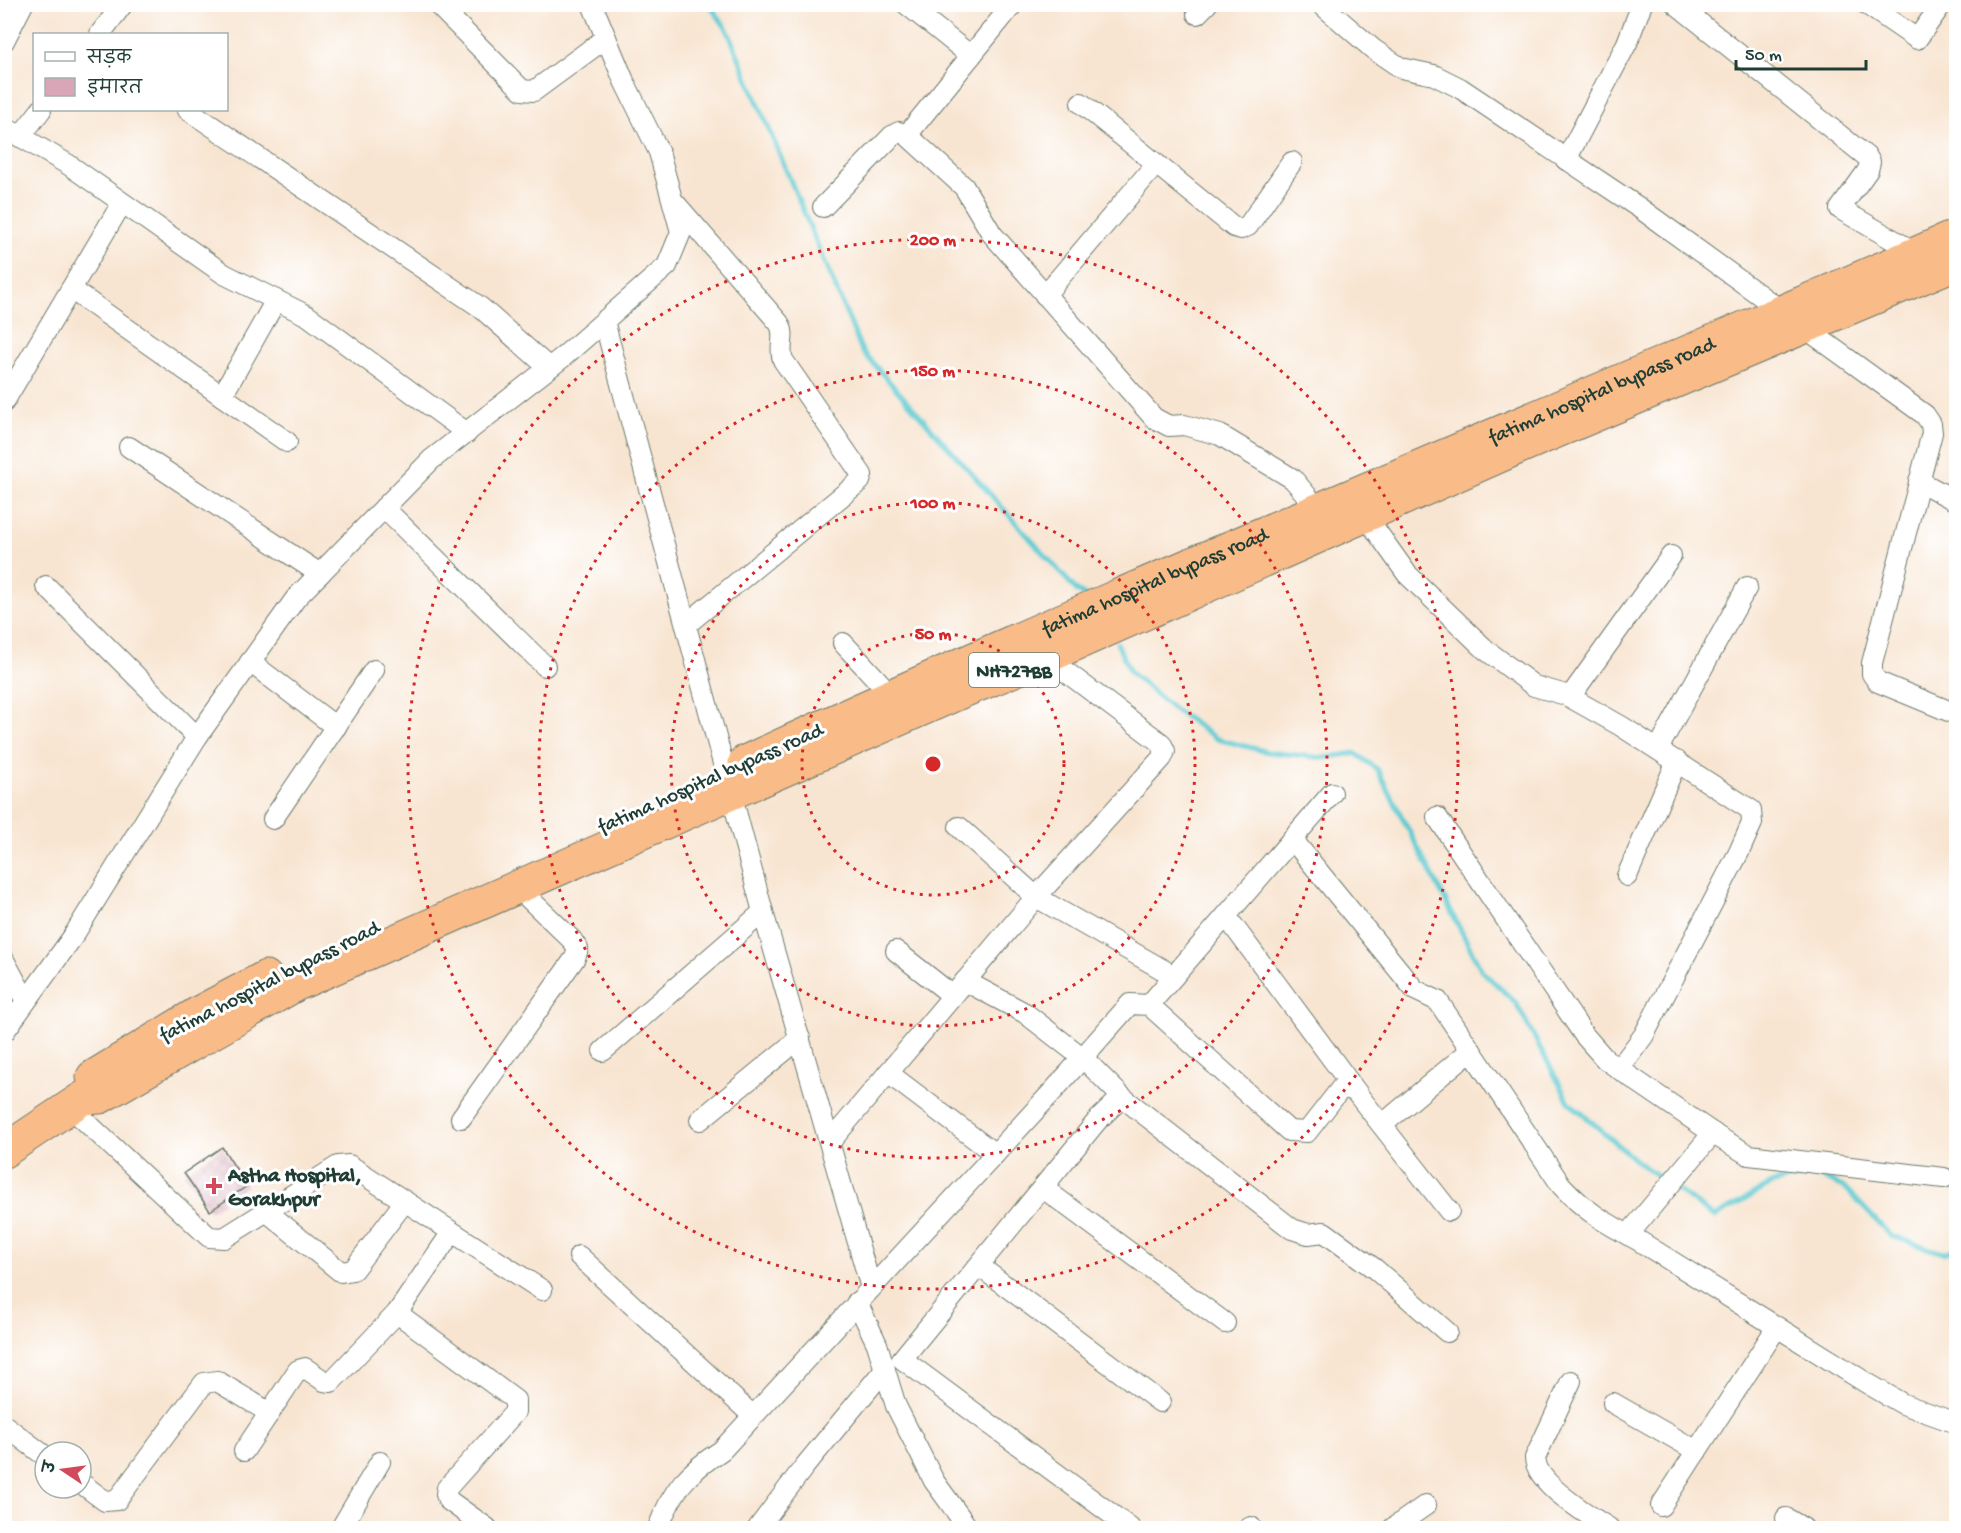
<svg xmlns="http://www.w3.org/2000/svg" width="1961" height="1533" font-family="'Gochi Hand','Playpen Sans Deva',sans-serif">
	<defs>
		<pattern id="building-cross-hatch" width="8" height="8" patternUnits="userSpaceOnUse" patternTransform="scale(1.5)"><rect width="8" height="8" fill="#d8a6b7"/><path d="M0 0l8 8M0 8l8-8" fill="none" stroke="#af8896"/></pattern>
	</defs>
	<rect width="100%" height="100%" fill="#fff"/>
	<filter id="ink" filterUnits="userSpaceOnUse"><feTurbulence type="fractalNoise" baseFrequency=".0167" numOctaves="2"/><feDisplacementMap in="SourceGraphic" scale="12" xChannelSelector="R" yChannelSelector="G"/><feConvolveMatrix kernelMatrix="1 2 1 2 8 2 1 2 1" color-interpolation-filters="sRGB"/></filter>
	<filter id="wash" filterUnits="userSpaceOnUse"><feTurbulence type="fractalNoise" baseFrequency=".008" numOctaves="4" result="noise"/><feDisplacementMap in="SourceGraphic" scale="24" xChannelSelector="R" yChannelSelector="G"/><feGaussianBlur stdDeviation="1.35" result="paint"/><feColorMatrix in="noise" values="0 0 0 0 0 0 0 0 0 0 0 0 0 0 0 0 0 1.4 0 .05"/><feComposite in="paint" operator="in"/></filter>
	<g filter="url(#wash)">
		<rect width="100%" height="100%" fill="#f8e5d1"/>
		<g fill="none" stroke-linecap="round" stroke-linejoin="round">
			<g stroke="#5dcad2" stroke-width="5">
				<polyline points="709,4 727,29 862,351 1077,591 1087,597"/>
				<polyline points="1117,643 1130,672 1172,708 1217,739 1268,752 1324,758 1355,753 1377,769 1482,971 1516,1003 1569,1102 1635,1160 1715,1217 1773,1183 1813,1173 1845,1188 1891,1236 1943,1253 1956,1249"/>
			</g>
		</g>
		<g id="blocks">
			<polygon fill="url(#building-cross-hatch)" points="222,1147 247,1186 210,1211 184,1173"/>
		</g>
	</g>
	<g filter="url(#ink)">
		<use href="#blocks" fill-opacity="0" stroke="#6b786b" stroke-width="1.5"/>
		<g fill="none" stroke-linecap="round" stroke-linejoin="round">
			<defs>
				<g id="street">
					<polyline points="437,4 522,90 534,91 606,38"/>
					<polyline points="906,4 971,56"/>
					<polyline points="1321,4 1373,49 1401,68 1434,75 1460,88 1641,209 1925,415 1931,424 1932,433 1872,663 1872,674 1878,682 1956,714"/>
					<polyline points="1676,4 1867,157 1870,162 1868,170 1840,209 1916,253"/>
					<polyline points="1866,4 1917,39 1942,4"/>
					<polyline points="1197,14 1207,4"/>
					<polyline points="100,34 123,4"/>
					<polyline points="4,41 23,4"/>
					<polyline points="1081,103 1234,227 1241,229 1248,226 1292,162"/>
					<polyline points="188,110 480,307 549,368"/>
					<polyline points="4,127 69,165 224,274 308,316 467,433"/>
					<polyline points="907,135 1013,4"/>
					<polyline points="20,137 41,110"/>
					<polyline points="1566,160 1627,43 1642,4"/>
					<path d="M 675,203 L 779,323 C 787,335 778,347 783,360 L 862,475 L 860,481 L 687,624"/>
					<polyline points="823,207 892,136 899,132 907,135 964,187 992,234 1154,418 1169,426 1184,425 1220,435 1293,479 1318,509"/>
					<polyline points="71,289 287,442"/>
					<polyline points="1045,295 1156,164"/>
					<polyline points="604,321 763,912 871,1288"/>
					<polyline points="222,396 276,300"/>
					<polyline points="4,402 122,203"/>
					<polyline points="129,447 320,574"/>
					<polyline points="1919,481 1956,501"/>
					<polyline points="384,508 545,666"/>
					<polyline points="1360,508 1407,574 1486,650 1534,686 1566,695 1621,726 1751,810 1752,823 1739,852 1644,1035 1619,1069"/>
					<polyline points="46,586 197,737"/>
					<polyline points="843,643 891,695"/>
					<polyline points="250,662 336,727"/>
					<polyline points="1570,697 1671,556"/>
					<polyline points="1658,749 1747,587"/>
					<polyline points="1437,817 1584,1035 1605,1059 1619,1069 1720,1138 1749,1155 1944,1178"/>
					<polyline points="273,819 374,670"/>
					<polyline points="959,827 1036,897 1162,758 1165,751 1161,743 1046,657"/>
					<path d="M 1292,839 L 1415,990 L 1438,1001 L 1561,1185 C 1585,1211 1605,1223 1636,1239 L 1865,1382 L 1903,1404 L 1956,1423"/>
					<polyline points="1627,876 1677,761"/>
					<polyline points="1226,916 1358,1094"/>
					<polyline points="896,951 953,996"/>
					<polyline points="4,960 26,1001"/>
					<polyline points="965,981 1025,1013 1083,1058 1122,1097"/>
					<polyline points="1149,1005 1332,793"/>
					<polyline points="4,1032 72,938 197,737 296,598 431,460 563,357 667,266 681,232 659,152 624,81 592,4"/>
					<polyline points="603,1051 763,912"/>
					<polyline points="888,1073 995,1154"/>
					<polyline points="69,1106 209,1237 224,1238 338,1166 349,1165 542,1290"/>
					<polyline points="461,1118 575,958 578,949 572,940 516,886"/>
					<polyline points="700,1120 800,1038"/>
					<polyline points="1382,1125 1471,1050"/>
					<polyline points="830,1142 1036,897 1174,976"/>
					<polyline points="1043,1188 1225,1323"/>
					<polyline points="266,1211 341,1272 353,1270 405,1201"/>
					<polyline points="1628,1235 1713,1133"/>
					<polyline points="579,1256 752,1415"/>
					<polyline points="979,1266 1160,1402"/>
					<polyline points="857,1302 877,1344 896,1406 934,1481 968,1528"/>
					<polyline points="397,1313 515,1400 515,1412 447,1488 446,1494 448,1500 487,1528"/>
					<path d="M 1571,1381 L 1535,1458 C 1536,1484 1588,1515 1609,1528"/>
					<polyline points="1613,1403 1697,1451"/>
					<polyline points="4,1425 45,1456"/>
					<polyline points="244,1451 298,1370 305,1368 324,1381 331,1382 397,1313 452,1232"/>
					<polyline points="81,1483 105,1501 117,1500 204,1383 217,1381 270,1413"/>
					<polyline points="1661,1506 1777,1327"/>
					<polyline points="1786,1518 1803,1528"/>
					<polyline points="341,1528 380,1462"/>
					<path d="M 658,1528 C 673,1489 687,1473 722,1450 L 1054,1090 L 1130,1004 L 1149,1005 L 1289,1131 L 1307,1132 L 1342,1087 L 1355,1091 L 1449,1211"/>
					<polyline points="758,1528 804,1467 885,1369"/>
					<polyline points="1130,1528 902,1359 1097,1121 1122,1097 1292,1229 1308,1234 1324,1232 1375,1269 1447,1332"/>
					<polyline points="1249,1528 1251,1527"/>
					<polyline points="1393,1528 1426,1505"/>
				</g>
				<g id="highway">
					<path id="s1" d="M 745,762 C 1145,578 1554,413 1956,236"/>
					<polyline points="93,1077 200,1012 266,977"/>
					<polyline points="4,1151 83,1098 100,1097 295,985 963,691 1046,657 1524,445 1956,263"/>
				</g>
			</defs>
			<use href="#street" stroke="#6b786b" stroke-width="22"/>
			<use href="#highway" stroke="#6b786b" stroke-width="35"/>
			<use href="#street" stroke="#fff" stroke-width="20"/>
			<use href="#highway" stroke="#f9bc89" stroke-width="33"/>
		</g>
	</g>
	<g fill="none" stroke="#d62828" stroke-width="3" stroke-dasharray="3 6">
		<circle cx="933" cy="764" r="131"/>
		<circle cx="933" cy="764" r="262"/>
		<circle cx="933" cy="764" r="394"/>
		<circle cx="933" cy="764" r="525"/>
	</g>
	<path fill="#d1495b" stroke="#fff" stroke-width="2" d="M211 1177h6v6h6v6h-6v6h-6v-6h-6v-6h6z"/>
	<g text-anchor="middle" stroke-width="6" stroke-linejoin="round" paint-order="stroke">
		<rect fill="#fff" stroke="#627771" stroke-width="1.5" x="969" y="653" width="90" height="34" rx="4.5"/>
		<g font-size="20" font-weight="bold" fill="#1f3d34">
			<text x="1014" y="677">NH727BB</text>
		</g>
		<g font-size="21" fill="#1f3d34" stroke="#fff">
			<text dy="7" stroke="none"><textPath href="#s1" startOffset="934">fatima hospital bypass road</textPath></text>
			<text dy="7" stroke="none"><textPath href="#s1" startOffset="448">fatima hospital bypass road</textPath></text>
			<text transform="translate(710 777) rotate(-24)" y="7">fatima hospital bypass road</text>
			<text transform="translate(269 980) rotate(-27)" y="7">fatima hospital bypass road</text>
		</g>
		<g font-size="21" font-weight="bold" fill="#1f3d34" stroke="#fff" text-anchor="start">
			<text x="228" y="1181">Astha Hospital,<tspan x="228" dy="24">Gorakhpur</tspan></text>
		</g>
	</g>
	<circle cx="933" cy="764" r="9" fill="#d62828" stroke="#fff" stroke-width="3"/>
	<g font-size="18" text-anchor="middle" font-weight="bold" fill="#d62828" stroke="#fff" stroke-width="6" stroke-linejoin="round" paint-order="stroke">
		<text x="933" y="245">200 m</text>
		<text x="933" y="376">150 m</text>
		<text x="933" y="508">100 m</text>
		<text x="933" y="639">50 m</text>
	</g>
	<rect width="1961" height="1533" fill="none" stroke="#fff" stroke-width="24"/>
	<rect x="33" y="33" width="195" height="78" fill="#ffffff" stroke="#a5b1ae" stroke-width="1.5"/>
	<rect x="45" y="52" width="30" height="9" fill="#ffffff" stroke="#a5b1ae" stroke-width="1.5"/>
	<text x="87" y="63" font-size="18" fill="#1f3d34">सड़क</text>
	<rect x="45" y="78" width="30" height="18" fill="#d8a6b7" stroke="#a5b1ae" stroke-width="1.5"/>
	<text x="87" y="93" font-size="18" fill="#1f3d34">इमारत</text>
	<g transform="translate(63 1470) rotate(283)"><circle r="28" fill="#ffffff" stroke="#a5b1ae" stroke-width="1.5"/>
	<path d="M0-4.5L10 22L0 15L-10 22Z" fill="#d1495b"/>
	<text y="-9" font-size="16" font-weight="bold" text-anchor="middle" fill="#1f3d34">उ</text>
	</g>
	<path d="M1736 60v9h130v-9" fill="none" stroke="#1f3d34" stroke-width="3"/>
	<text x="1745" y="60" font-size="18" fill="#1f3d34" stroke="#ffffff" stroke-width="4.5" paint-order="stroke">50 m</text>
</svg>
